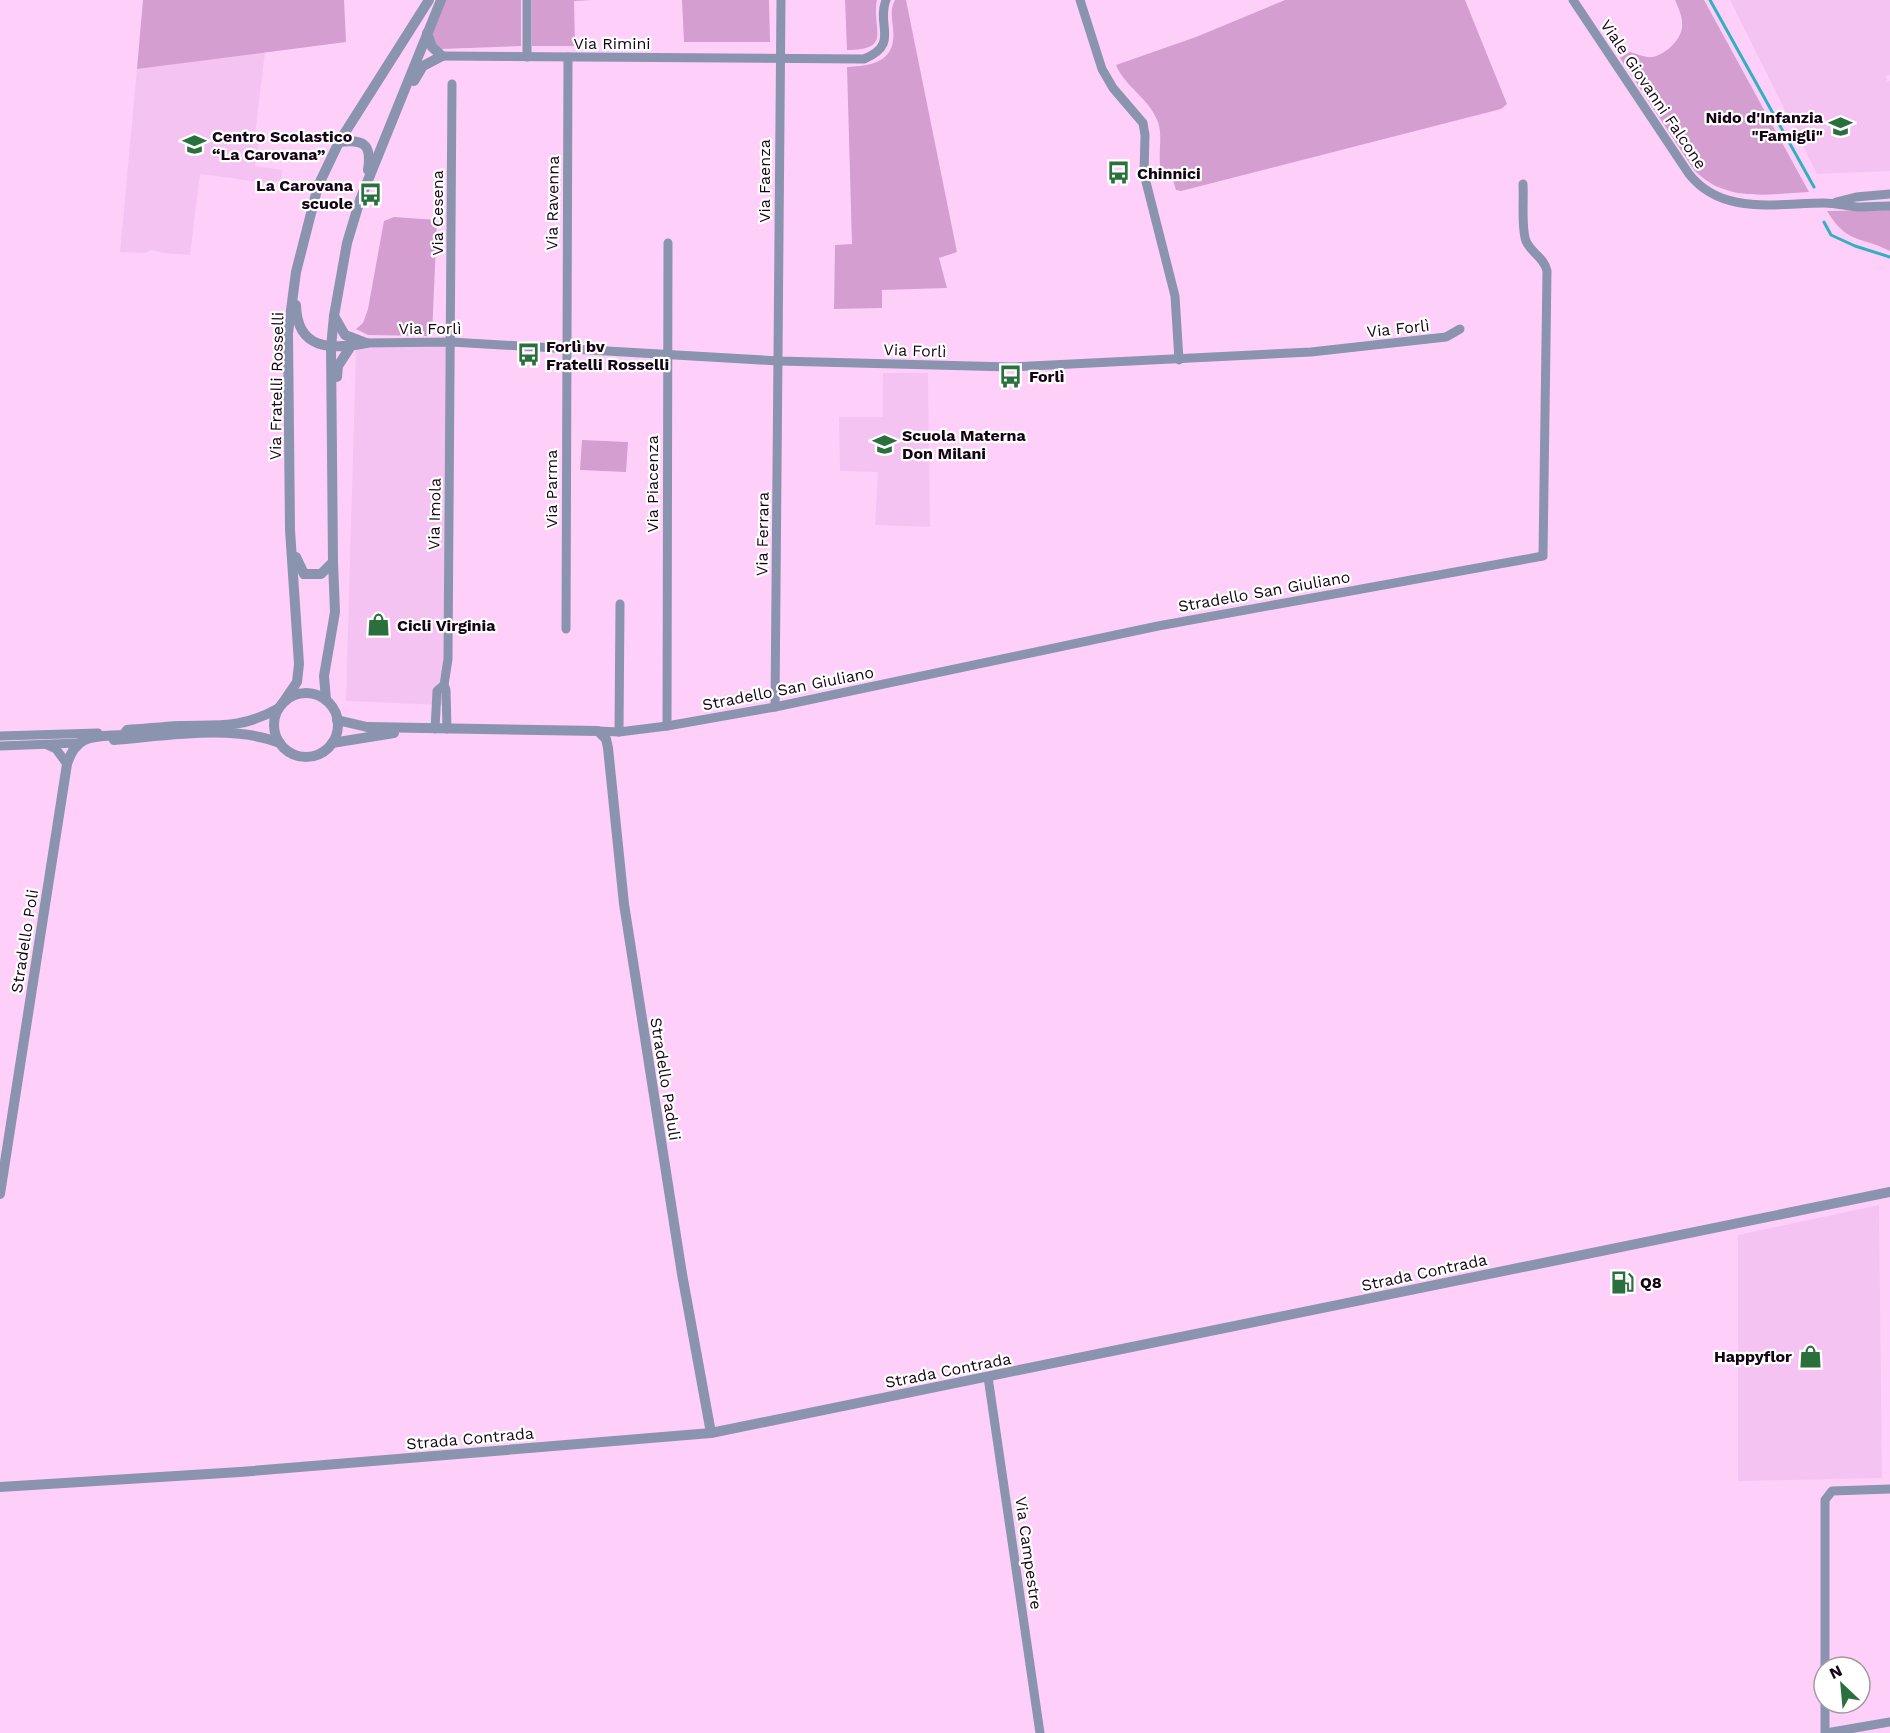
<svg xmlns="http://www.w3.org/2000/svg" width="1890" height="1733" font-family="'Work Sans',sans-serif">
	<rect width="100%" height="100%" fill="#fed0f9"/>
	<g fill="#f5c3f1">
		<polygon points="1730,0 1890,0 1890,75 1886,76 1887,81 1890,81 1890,171 1817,174"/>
		<polygon points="265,52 255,135 260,136 255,166 282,170 281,182 276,181 275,184 200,174 190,255 164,253 152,250 144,253 120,252 137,69"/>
		<polygon points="446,344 444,705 346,701 356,347"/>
		<polygon points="883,373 928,373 930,527 875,525 878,472 840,471 839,417 883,417"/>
		<polygon points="1879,1205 1882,1478 1738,1481 1738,1235"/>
	</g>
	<g fill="#d49fd0">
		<polygon points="143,0 344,0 346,42 137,69"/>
		<path d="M 445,0 L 521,0 L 521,46 L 441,49 C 423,37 439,15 445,0 Z"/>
		<polygon points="532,0 592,0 574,1 575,46 532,46"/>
		<polygon points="682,0 769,0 770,42 684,42"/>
		<path d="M 845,0 L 877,0 C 871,29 894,50 847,50 Z"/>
		<path d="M 895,0 L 906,0 L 957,252 L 939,258 L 947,288 L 882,290 L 882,308 L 834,309 L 835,245 L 852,244 L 847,67 C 874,66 897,61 893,28 C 892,18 890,9 895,0 Z"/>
		<path d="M 1285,0 L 1465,0 L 1507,104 L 1501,109 L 1181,191 L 1176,190 L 1173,180 L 1164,177 C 1155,164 1164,139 1158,122 C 1149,98 1125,87 1116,65 L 1196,37 Z"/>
		<path d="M 1675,0 L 1704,0 L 1809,192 C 1768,194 1726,203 1694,170 L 1620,58 L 1630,52 C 1638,54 1645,58 1653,57 C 1667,54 1684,37 1682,23 C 1682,15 1678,7 1675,0 Z"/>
		<path d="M 1890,210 L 1890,251 C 1860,236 1847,244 1827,211 Z"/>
		<polygon points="394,217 437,220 432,336 368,335 356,329 363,323 368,309 384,221"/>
		<polygon points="582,440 628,442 626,472 580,470"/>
	</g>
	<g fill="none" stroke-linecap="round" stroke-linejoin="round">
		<g stroke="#31b0c2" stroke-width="3">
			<polyline points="1710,0 1814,187"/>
			<polyline points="1824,222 1831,235 1855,246 1890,257"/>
		</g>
		<g stroke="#8a94af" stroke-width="9">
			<polyline points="527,0 527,57"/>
			<polyline points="1080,0 1102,69 1113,88 1143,123 1145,135 1144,174 1175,296 1179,360"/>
			<path d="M 1573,0 L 1689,174 C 1722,216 1777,203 1824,203 C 1835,203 1846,206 1857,207 C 1868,207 1879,206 1890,206"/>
			<path d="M 442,56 L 864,59 C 900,44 876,26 886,0"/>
			<polyline points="1836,202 1856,197 1890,194"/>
			<polyline points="366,343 451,342 779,361 1011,367 1311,352 1446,337 1460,329"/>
			<polyline points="566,629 568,57"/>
			<polyline points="775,707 781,0"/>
			<polyline points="667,726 668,243"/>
			<polyline points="435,729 437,691 444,685"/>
			<polyline points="447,729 446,690 444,685 448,659 452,84"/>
			<path d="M 598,731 L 619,732 L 667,726 L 775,707 L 1158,626 L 1543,556 L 1547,271 C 1544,257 1531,253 1526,241 C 1521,228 1524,199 1523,184"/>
			<polyline points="619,732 620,604"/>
			<polyline points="0,736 98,733"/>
			<polyline points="47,745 56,749 67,764"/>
			<polyline points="0,746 78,743"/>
			<polyline points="988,1377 1040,1733"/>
			<polyline points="1825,1667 1825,1500 1832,1491 1890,1489"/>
			<polyline points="1825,1733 1825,1703"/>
			<polyline points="1826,1733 1890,1722"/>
		</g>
		<g stroke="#8a94af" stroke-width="10">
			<polyline points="427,33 432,47 442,56"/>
			<polyline points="414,81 423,66 442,56"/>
			<path d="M 339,142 C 364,139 372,144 368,170"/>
			<path d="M 296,305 C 297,350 331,350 366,343"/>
			<polyline points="334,316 345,335 366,343"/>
			<polyline points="337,377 338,366 351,346"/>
			<polyline points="296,557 304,574 321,574 333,562"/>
			<circle cx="306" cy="725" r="32"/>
			<polyline points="326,700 324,676 335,612 333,562 331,347 334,316 347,243 360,200 441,0"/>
			<polyline points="282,704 297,682 299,664 290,530 288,333 296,272 318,186 339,142 429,0"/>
			<polyline points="337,720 367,727 598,731 606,739 608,748 624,904 682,1274 711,1433"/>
			<path d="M 114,740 C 165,736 232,724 280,743"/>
			<polyline points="332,743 394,733"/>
			<path d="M 0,1194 L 67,764 C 77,733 95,737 123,735 L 127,730 C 144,729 161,727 179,726 C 219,725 242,729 279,708"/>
			<polyline points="0,1487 240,1472 711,1433 1890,1192"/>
		</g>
	</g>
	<defs>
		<symbol id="school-bare" viewBox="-9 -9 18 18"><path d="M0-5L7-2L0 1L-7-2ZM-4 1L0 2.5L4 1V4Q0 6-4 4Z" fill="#29703c" stroke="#fff" stroke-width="2.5" paint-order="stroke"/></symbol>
		<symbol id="bus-bare" viewBox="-9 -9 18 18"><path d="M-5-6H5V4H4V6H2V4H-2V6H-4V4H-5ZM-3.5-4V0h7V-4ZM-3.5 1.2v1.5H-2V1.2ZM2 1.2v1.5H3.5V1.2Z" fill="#29703c" stroke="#fff" stroke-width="2.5" paint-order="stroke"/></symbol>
		<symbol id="shop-bare" viewBox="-9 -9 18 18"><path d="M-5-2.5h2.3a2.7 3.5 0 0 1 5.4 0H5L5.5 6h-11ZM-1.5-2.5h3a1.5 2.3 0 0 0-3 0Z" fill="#29703c" stroke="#fff" stroke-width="2.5" paint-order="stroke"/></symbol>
		<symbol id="fuel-bare" viewBox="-9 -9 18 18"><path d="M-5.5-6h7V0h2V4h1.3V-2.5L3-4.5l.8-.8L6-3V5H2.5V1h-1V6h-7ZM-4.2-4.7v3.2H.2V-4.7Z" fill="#29703c" stroke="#fff" stroke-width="2.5" paint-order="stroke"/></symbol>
	</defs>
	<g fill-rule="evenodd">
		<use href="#school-bare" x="1824" y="110" width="33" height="33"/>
		<use href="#school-bare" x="178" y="128" width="33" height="33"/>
		<use href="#bus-bare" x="1102" y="156" width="33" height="33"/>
		<use href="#bus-bare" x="354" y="178" width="33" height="33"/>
		<use href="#bus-bare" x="512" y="338" width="33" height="33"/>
		<use href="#bus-bare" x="994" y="360" width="33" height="33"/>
		<use href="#school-bare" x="868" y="428" width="33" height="33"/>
		<use href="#shop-bare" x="362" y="608" width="33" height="33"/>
		<use href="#fuel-bare" x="1606" y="1266" width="33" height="33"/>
		<use href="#shop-bare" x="1794" y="1340" width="33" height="33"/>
	</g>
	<g text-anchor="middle" stroke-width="4.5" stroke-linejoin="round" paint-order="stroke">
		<g font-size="16" fill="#150415" stroke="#fff">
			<text x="612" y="49">Via Rimini</text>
			<text transform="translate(1654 94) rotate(56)" y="6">Viale Giovanni Falcone</text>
			<text transform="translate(764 181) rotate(-90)" y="6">Via Faenza</text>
			<text transform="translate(552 203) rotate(-89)" y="6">Via Ravenna</text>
			<text transform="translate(437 213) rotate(-90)" y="6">Via Cesena</text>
			<text x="430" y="334">Via Forlì</text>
			<text transform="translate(1398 328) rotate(-6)" y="6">Via Forlì</text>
			<text transform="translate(915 350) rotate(2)" y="6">Via Forlì</text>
			<text transform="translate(276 386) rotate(-89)" y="6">Via Fratelli Rosselli</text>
			<text transform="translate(652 484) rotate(-90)" y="6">Via Piacenza</text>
			<text transform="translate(551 489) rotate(-90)" y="6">Via Parma</text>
			<text transform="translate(434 514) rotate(-89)" y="6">Via Imola</text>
			<text transform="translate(762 534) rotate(-89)" y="6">Via Ferrara</text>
			<text transform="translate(1264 591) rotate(-10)" y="6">Stradello San Giuliano</text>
			<text transform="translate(788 688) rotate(-11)" y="6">Stradello San Giuliano</text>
			<text transform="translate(24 941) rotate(-81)" y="6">Stradello Poli</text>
			<text transform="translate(666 1079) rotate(81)" y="6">Stradello Paduli</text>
			<text transform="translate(1424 1272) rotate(-12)" y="6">Strada Contrada</text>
			<text transform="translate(948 1370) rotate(-11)" y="6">Strada Contrada</text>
			<text transform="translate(470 1438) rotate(-5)" y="6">Strada Contrada</text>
			<text transform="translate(1029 1553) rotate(82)" y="6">Via Campestre</text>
		</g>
		<g font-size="16" font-weight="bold" fill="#150415" stroke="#fff" text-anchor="start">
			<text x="1823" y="123" text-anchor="end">Nido d'Infanzia<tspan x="1823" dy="18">"Famigli"</tspan></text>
			<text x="212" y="142">Centro Scolastico<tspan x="212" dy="18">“La Carovana”</tspan></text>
			<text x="1137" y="179">Chinnici</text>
			<text x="353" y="191" text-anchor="end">La Carovana<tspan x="353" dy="18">scuole</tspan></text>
			<text x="546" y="352">Forlì bv<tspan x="546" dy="18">Fratelli Rosselli</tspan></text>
			<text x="1029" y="382">Forlì</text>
			<text x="902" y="441">Scuola Materna<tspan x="902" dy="18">Don Milani</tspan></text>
			<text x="397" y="631">Cicli Virginia</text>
			<text x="1640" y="1288">Q8</text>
			<text x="1792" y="1362" text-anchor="end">Happyflor</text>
		</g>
	</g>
	<g transform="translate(1842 1685) rotate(334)"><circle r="28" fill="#ffffff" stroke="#a19ba1" stroke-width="1.5"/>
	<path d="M0-4.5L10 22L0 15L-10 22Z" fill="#29703c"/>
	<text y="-9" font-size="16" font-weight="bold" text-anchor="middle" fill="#150415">N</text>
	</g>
</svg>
